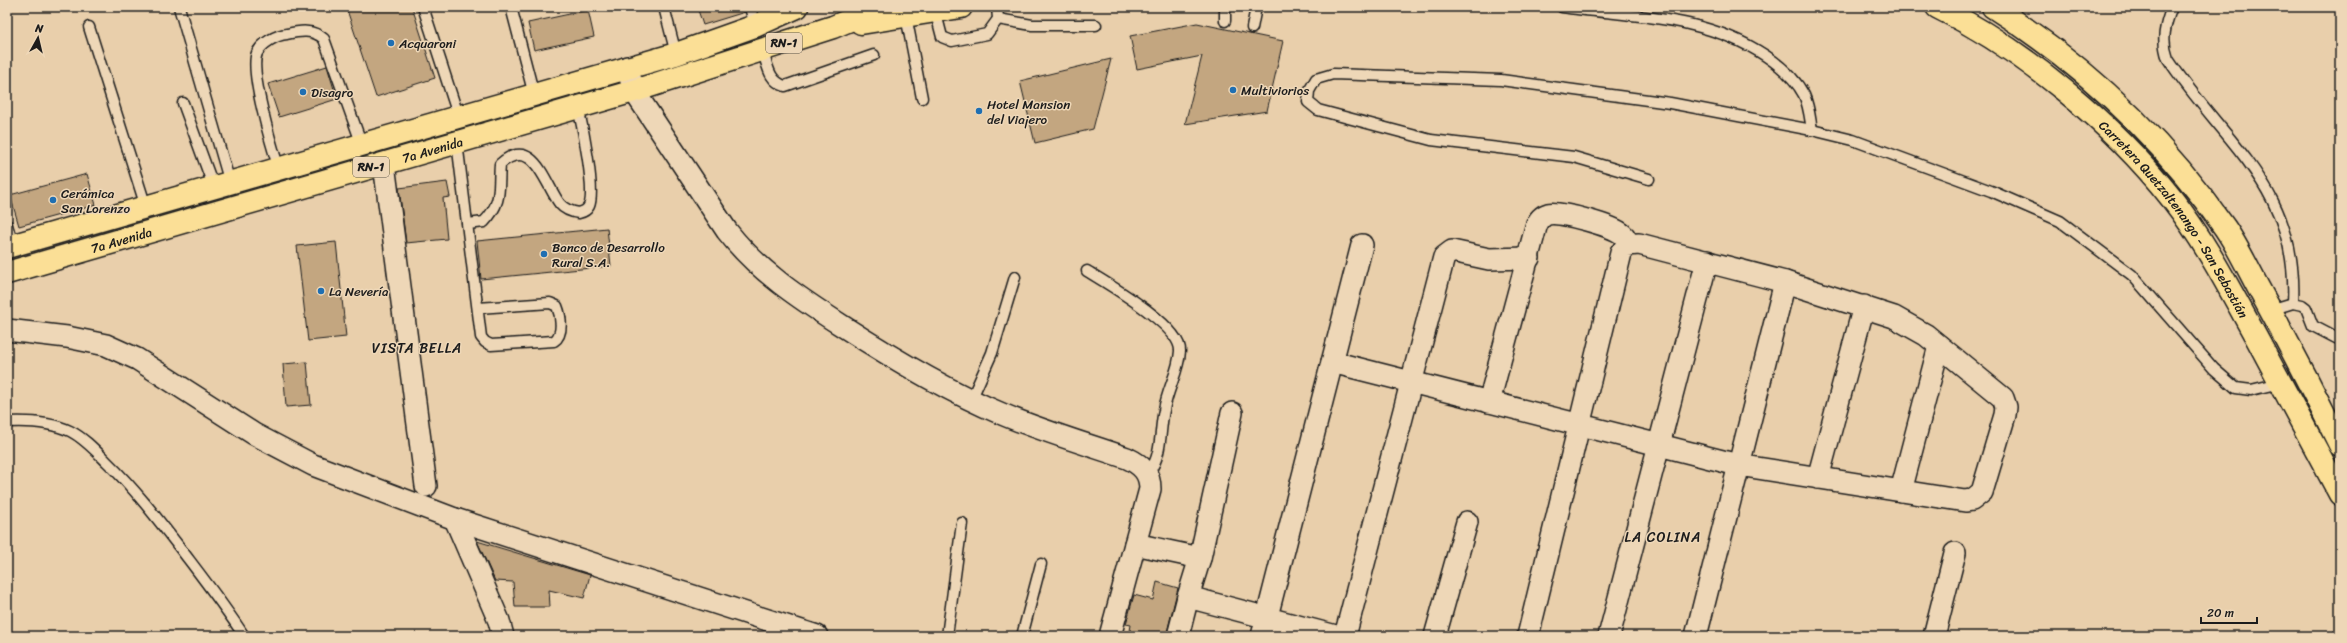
<svg xmlns="http://www.w3.org/2000/svg" width="2347" height="643" font-family="Sriracha,sans-serif">
	<rect width="100%" height="100%" fill="#e9cfab"/>
	<filter id="ink" filterUnits="userSpaceOnUse"><feTurbulence type="fractalNoise" baseFrequency=".025" numOctaves="2"/><feDisplacementMap in="SourceGraphic" scale="8" xChannelSelector="R" yChannelSelector="G"/><feConvolveMatrix kernelMatrix="1 2 1 2 8 2 1 2 1" color-interpolation-filters="sRGB"/></filter>
	<g filter="url(#ink)">
		<g fill="#c3a680" stroke="#1c1c1c">
			<polygon points="346,7 412,7 435,78 376,97"/>
			<polygon points="697,7 744,7 745,12 703,25"/>
			<polygon points="588,10 594,37 534,50 528,23"/>
			<polygon points="1197,23 1283,41 1267,111 1185,124 1202,56 1137,69 1130,36"/>
			<polygon points="1111,59 1093,129 1035,143 1020,81"/>
			<polygon points="327,66 337,99 279,117 268,84"/>
			<polygon points="87,174 96,205 19,226 10,195"/>
			<polygon points="447,182 450,197 443,198 447,239 406,243 399,188"/>
			<polygon points="607,228 611,266 481,279 477,241"/>
			<polygon points="336,242 346,337 308,341 297,246"/>
			<polygon points="307,362 311,405 286,407 283,364"/>
			<polygon points="477,541 590,575 584,598 549,590 550,607 515,607 513,582 495,581"/>
			<polygon points="1157,582 1178,588 1166,636 1129,636 1131,625 1126,624 1134,595 1153,600"/>
		</g>
		<g fill="none" stroke-linecap="round" stroke-linejoin="round">
			<defs>
				<g id="service">
					<polyline points="179,7 230,183"/>
					<polyline points="423,7 459,118"/>
					<polyline points="511,7 534,95"/>
					<polyline points="664,7 676,54"/>
					<polyline points="750,7 755,26"/>
					<path d="M 1562,7 C 1632,17 1705,15 1766,56 C 1781,66 1795,78 1804,95 C 1809,106 1810,118 1812,130"/>
					<path d="M 2172,7 C 2165,25 2161,40 2168,59 C 2225,145 2299,188 2293,303"/>
					<polyline points="935,10 942,37 952,41 987,34 998,19 997,7"/>
					<polyline points="906,16 922,98"/>
					<polyline points="998,19 1032,25 1096,25"/>
					<polyline points="1225,21 1225,7"/>
					<polyline points="89,27 146,207"/>
					<polyline points="1252,28 1256,7"/>
					<path d="M 762,49 C 768,65 768,81 785,86 L 874,55"/>
					<polyline points="183,103 214,188"/>
					<path d="M 457,142 L 481,337 L 485,342 L 491,345 L 554,341 C 564,334 561,316 557,306 L 550,303 L 478,308"/>
					<path d="M 279,169 C 272,147 249,71 257,53 C 262,43 276,35 287,34 C 300,31 313,29 324,39 L 362,145"/>
					<polyline points="1649,179 1574,157 1431,140 1318,110 1308,102 1309,91 1316,79 1333,74 1501,80 1670,103 1812,130 1853,140 1991,191 2060,221 2132,275 2214,369 2236,388 2251,390 2280,383"/>
					<path d="M 468,224 L 484,222 C 503,202 498,189 500,164 C 534,134 545,185 560,204 C 565,210 572,212 579,213 C 583,212 587,210 589,206 C 596,191 582,124 578,107"/>
					<polyline points="7,225 13,245"/>
					<path d="M 1087,271 C 1108,284 1181,326 1180,351 C 1179,371 1167,390 1164,410 C 1159,433 1163,454 1148,474"/>
					<polyline points="2270,310 2293,303 2302,305 2306,308 2313,326 2340,340"/>
					<polyline points="971,400 992,353 1015,277"/>
					<path d="M 7,422 C 27,421 51,422 70,431 C 84,438 96,451 107,462 C 134,488 157,518 180,548 C 202,577 224,605 244,636"/>
					<polyline points="947,636 962,523"/>
					<polyline points="1022,636 1041,564"/>
				</g>
				<g id="minor">
					<path d="M 627,67 L 634,91 L 727,231 C 758,271 799,298 841,325 C 892,358 945,390 1002,414 C 1042,431 1086,444 1127,458 C 1142,465 1150,473 1150,489 L 1110,636"/>
					<polyline points="384,164 426,486"/>
					<polyline points="7,330 67,337 106,345 137,359 254,434 313,465 455,519 817,636"/>
					<polyline points="1332,362 1738,465 1965,501 1972,500 1982,492 2005,415 2006,407 2003,398 1926,335 1894,317 1785,282 1639,244 1627,245 1621,253 1528,636"/>
					<path d="M 1489,402 L 1536,227 C 1538,221 1541,216 1548,214 C 1560,211 1613,226 1622,234 C 1626,237 1627,240 1627,245"/>
					<polyline points="1818,478 1864,306"/>
					<polyline points="1901,491 1939,346"/>
					<polyline points="455,519 499,621 503,636"/>
					<polyline points="1135,544 1200,558"/>
					<polyline points="1188,597 1336,636"/>
					<polyline points="1178,636 1188,597 1200,558 1232,413"/>
					<polyline points="1262,636 1362,245"/>
					<polyline points="1345,636 1444,257 1452,251 1489,259 1529,258"/>
					<polyline points="1435,636 1467,522"/>
					<polyline points="1609,636 1707,261"/>
					<polyline points="1696,636 1785,282"/>
					<polyline points="1934,636 1955,553"/>
				</g>
				<g id="primary">
					<path id="s1" d="M 1937,7 C 2023,49 2113,124 2172,199 C 2205,241 2230,290 2256,337 C 2284,389 2312,442 2340,494"/>
					<path d="M 1993,7 C 2085,65 2163,139 2225,228 C 2238,247 2248,269 2259,289 C 2287,340 2314,392 2340,445"/>
					<polyline points="861,23 961,7"/>
					<polyline points="7,247 676,54 755,26 797,7"/>
					<path id="s2" d="M 7,273 L 634,91 L 833,27 L 881,7"/>
				</g>
			</defs>
			<use href="#service" stroke="#1c1c1c" stroke-width="13"/>
			<use href="#minor" stroke="#1c1c1c" stroke-width="24"/>
			<use href="#primary" stroke="#1c1c1c" stroke-width="25"/>
			<use href="#service" stroke="#eed7b7" stroke-width="10"/>
			<use href="#minor" stroke="#eed7b7" stroke-width="21"/>
			<use href="#primary" stroke="#fbdf96" stroke-width="22"/>
		</g>
	</g>
	<g fill="#1f6fb2" stroke="#eed7b7" stroke-width="1.5">
		<circle cx="391" cy="43" r="4"/>
		<circle cx="1233" cy="90" r="4"/>
		<circle cx="303" cy="92" r="4"/>
		<circle cx="979" cy="111" r="4"/>
		<circle cx="53" cy="200" r="4"/>
		<circle cx="544" cy="254" r="4"/>
		<circle cx="321" cy="291" r="4"/>
	</g>
	<g text-anchor="middle" stroke-width="3" stroke-linejoin="round" paint-order="stroke">
		<g fill="#eed7b7" stroke="#5b544a" stroke-width="1">
			<rect x="766" y="33" width="36" height="20" rx="3"/>
			<rect x="353" y="157" width="36" height="20" rx="3"/>
		</g>
		<g font-size="12" font-weight="bold" fill="#1c1c1c">
			<text x="784" y="47">RN-1</text>
			<text x="371" y="171">RN-1</text>
		</g>
		<g font-size="13" fill="#1c1c1c" stroke="#eed7b7" text-anchor="start">
			<text x="399" y="48">Acquaroni</text>
			<text x="1241" y="95">Multiviorios</text>
			<text x="311" y="97">Disagro</text>
			<text x="987" y="109">Hotel Mansion<tspan x="987" dy="15">del Viajero</tspan></text>
			<text x="61" y="198">Cerámica<tspan x="61" dy="15">San Lorenzo</tspan></text>
			<text x="552" y="252">Banco de Desarrollo<tspan x="552" dy="15">Rural S.A.</tspan></text>
			<text x="329" y="296">La Nevería</text>
		</g>
		<g font-size="13" fill="#1c1c1c" stroke="#eed7b7">
			<text dy="5" stroke="none"><textPath href="#s2" startOffset="443">7a Avenida</textPath></text>
			<text dy="5" stroke="none"><textPath href="#s1" startOffset="323">Carretera Quetzaltenango - San Sebastián</textPath></text>
			<text dy="5" stroke="none"><textPath href="#s2" startOffset="119">7a Avenida</textPath></text>
		</g>
		<g font-size="14" letter-spacing="1" fill="#1c1c1c" stroke="#eed7b7">
			<text x="417" y="353">VISTA BELLA</text>
			<text x="1663" y="542">LA COLINA</text>
		</g>
	</g>
	<rect width="2347" height="643" fill="none" stroke="#eed7b7" stroke-width="24"/>
	<rect x="12" y="12" width="2323" height="619" fill="none" stroke="#1c1c1c" stroke-width="1.5" filter="url(#ink)"/>
	<g transform="translate(38 38) rotate(8)" stroke="#eed7b7" stroke-width="3" paint-order="stroke">
	<path d="M0-3L7 15L0 10L-7 15Z" fill="#1c1c1c"/>
	<text y="-6" font-size="11" font-weight="bold" text-anchor="middle" fill="#1c1c1c">N</text>
	</g>
	<path d="M2201 617v6h56v-6" fill="none" stroke="#1c1c1c" stroke-width="2"/>
	<text x="2207" y="617" font-size="12" fill="#1c1c1c" stroke="#eed7b7" stroke-width="3" paint-order="stroke">20 m</text>
</svg>
